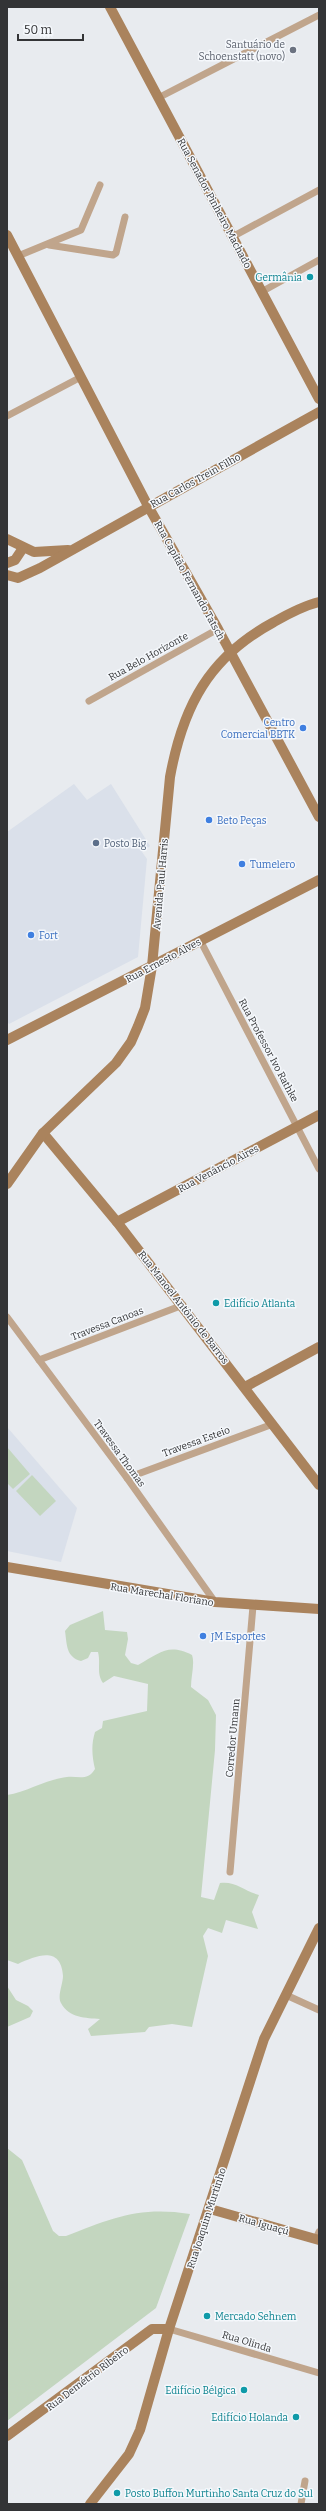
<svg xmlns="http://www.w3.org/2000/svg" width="326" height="2511" font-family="Bitter,serif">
	<rect width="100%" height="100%" fill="#e8ebef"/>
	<g fill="#dae0ea">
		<polygon points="74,784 87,800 111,784 150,846 142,852 147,859 138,957 9,1024 7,1021 7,832"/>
		<polygon points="7,1427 77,1508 61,1562 7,1551"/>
	</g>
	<g fill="#c3d6bf">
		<polygon points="7,1447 30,1474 13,1489 7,1483"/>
		<polygon points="32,1475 56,1501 40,1516 16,1491"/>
		<path d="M 103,1611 L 105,1630 L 127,1632 L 128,1639 L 125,1655 L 131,1663 L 138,1665 C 160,1653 168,1643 192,1655 C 195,1664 191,1676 191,1687 L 208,1700 L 216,1715 L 215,1750 L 201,1897 L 214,1900 L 220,1883 C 236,1881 244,1891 259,1895 L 252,1912 L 258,1929 L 226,1920 L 222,1933 L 208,1928 L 203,1936 L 208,1956 L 192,2027 L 172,2024 L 149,2027 L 145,2032 L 91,2036 L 88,2029 L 100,2019 C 86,2018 69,2018 61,2003 C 57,1996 63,1984 63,1976 C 61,1945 36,1956 18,1964 L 7,1960 L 7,1795 C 27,1792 47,1779 67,1777 C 79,1776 88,1781 95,1769 C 92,1756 91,1745 95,1732 L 102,1728 L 103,1721 L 147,1711 L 148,1684 L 114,1676 L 103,1683 C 96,1673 101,1664 98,1652 L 91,1652 L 88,1658 L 81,1661 C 66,1657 67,1645 65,1631 L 70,1625 Z"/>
		<polygon points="7,1986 16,2000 28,2006 33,2011 30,2017 7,2027"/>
		<path d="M 7,2148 L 22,2160 L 53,2231 L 59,2236 L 66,2236 C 112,2218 140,2206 190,2214 L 156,2308 L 7,2421 Z"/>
	</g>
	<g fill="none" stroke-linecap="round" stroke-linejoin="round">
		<g stroke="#c0a58c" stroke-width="7">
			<polyline points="158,98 319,15"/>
			<polyline points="232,237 319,190"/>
			<polyline points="49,245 113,255 116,253 125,217"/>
			<polyline points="18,256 81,230 100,185"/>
			<polyline points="263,291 319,260"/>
			<polyline points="7,416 81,377"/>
			<polyline points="89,701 218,629"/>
			<polyline points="200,940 319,1169"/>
			<polyline points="7,1317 127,1478 215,1602"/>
			<polyline points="39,1360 183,1305"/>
			<polyline points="127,1478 273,1424"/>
			<polyline points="230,1872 253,1606"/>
			<polyline points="286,1995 319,2010"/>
			<polyline points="316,2239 319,2232"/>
			<polyline points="169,2329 319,2373"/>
			<polyline points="301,2504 305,2481"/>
		</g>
		<g stroke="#aa835d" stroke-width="10">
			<polyline points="110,7 319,399"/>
			<polyline points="7,235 148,506 218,629 319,817"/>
			<polyline points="7,539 34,552 68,550"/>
			<polyline points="7,563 15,560 23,548"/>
			<polyline points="7,575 18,578 40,568 319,412"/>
			<polyline points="7,1040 319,880"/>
			<polyline points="43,1133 117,1222 319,1485"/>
			<path d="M 7,1184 L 43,1133 L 116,1063 L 131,1042 L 138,1026 L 145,1008 L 152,966 L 170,777 C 183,706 209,657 274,622 C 288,614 303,606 319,602"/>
			<polyline points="117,1222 319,1115"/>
			<polyline points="245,1387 319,1347"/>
			<polyline points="7,1567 215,1602 319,1609"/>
			<polyline points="210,2209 319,2240"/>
			<polyline points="7,2436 152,2329 169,2329"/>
			<polyline points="90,2504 129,2454 140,2430 169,2329 264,2039 319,1928"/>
		</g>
	</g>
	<circle fill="#6b7280" stroke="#f5f8fc" stroke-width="1.5" cx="293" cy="50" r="4"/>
	<g fill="#0f9aa8" stroke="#f5f8fc" stroke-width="1.5">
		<circle cx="310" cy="277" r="4"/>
		<circle cx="216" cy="1303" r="4"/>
		<circle cx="207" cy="2316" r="4"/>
		<circle cx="244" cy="2390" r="4"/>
		<circle cx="296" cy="2417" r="4"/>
		<circle cx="117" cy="2493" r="4"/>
	</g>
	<g fill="#3f7fe0" stroke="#f5f8fc" stroke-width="1.5">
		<circle cx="303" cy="728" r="4"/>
		<circle cx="209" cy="820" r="4"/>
		<circle cx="242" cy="864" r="4"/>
		<circle cx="31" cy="935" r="4"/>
		<circle cx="203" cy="1636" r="4"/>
	</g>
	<circle fill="#5c6f8a" stroke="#f5f8fc" stroke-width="1.5" cx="96" cy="843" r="4"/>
	<g text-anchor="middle" stroke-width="3" stroke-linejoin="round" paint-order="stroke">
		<g font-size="10" fill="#5b616d" stroke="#f5f8fc" text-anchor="end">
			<text x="285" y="48">Santuário de<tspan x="285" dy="12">Schoenstatt (novo)</tspan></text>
		</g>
		<g font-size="10" fill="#333436" stroke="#f5f8fc">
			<text transform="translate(215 203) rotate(62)" y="4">Rua Senador Pinheiro Machado</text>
			<text transform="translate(195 480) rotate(-29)" y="4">Rua Carlos Trein Filho</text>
			<text transform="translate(190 580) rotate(61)" y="4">Rua Capitão Fernando Tatsch</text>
			<text transform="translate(148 656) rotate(-29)" y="4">Rua Belo Horizonte</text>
			<text transform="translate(160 884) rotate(-85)" y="4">Avenida Paul Harris</text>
			<text transform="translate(163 960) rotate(-28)" y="4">Rua Ernesto Alves</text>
			<text transform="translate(269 1050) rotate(62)" y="4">Rua Professor Ivo Rathke</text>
			<text transform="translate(218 1168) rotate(-28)" y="4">Rua Venâncio Aires</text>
			<text transform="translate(184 1307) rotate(52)" y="4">Rua Manoel Antônio de Barros</text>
			<text transform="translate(107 1323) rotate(-21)" y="4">Travessa Canoas</text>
			<text transform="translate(196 1441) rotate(-20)" y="4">Travessa Esteio</text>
			<text transform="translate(120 1453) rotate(54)" y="4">Travessa Thomas</text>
			<text transform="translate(162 1594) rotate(9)" y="4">Rua Marechal Floriano</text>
			<text transform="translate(232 1738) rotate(-85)" y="4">Corredor Umann</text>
			<text transform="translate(206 2218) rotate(-72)" y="4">Rua Joaquim Murtinho</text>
			<text transform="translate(264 2224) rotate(16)" y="4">Rua Iguaçú</text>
			<text transform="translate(247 2341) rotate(17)" y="4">Rua Olinda</text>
			<text transform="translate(87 2378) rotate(-37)" y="4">Rua Demétrio Ribeiro</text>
		</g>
		<g font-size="10" fill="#0d838f" stroke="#f5f8fc" text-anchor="end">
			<text x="302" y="281">Germânia</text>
			<text x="224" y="1307" text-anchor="start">Edifício Atlanta</text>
			<text x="215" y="2320" text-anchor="start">Mercado Sehnem</text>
			<text x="236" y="2394">Edifício Bélgica</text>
			<text x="288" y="2421">Edifício Holanda</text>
			<text x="125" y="2497" text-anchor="start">Posto Buffon Murtinho Santa Cruz do Sul</text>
		</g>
		<g font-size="10" fill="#366cbe" stroke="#f5f8fc" text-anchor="start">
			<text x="295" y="726" text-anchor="end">Centro<tspan x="295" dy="12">Comercial BBTK</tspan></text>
			<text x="217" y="824">Beto Peças</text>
			<text x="250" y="868">Tumelero</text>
			<text x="39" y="939">Fort</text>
			<text x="211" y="1640">JM Esportes</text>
		</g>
		<g font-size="10" fill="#4e5e75" stroke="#f5f8fc" text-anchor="start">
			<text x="104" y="847">Posto Big</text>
		</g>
	</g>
	<rect width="326" height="2511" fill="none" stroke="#333436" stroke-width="16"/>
	<path d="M18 34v6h65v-6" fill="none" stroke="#333436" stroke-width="2"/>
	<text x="24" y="34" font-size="12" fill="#333436" stroke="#f5f8fc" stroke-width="3" paint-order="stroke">50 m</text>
</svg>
